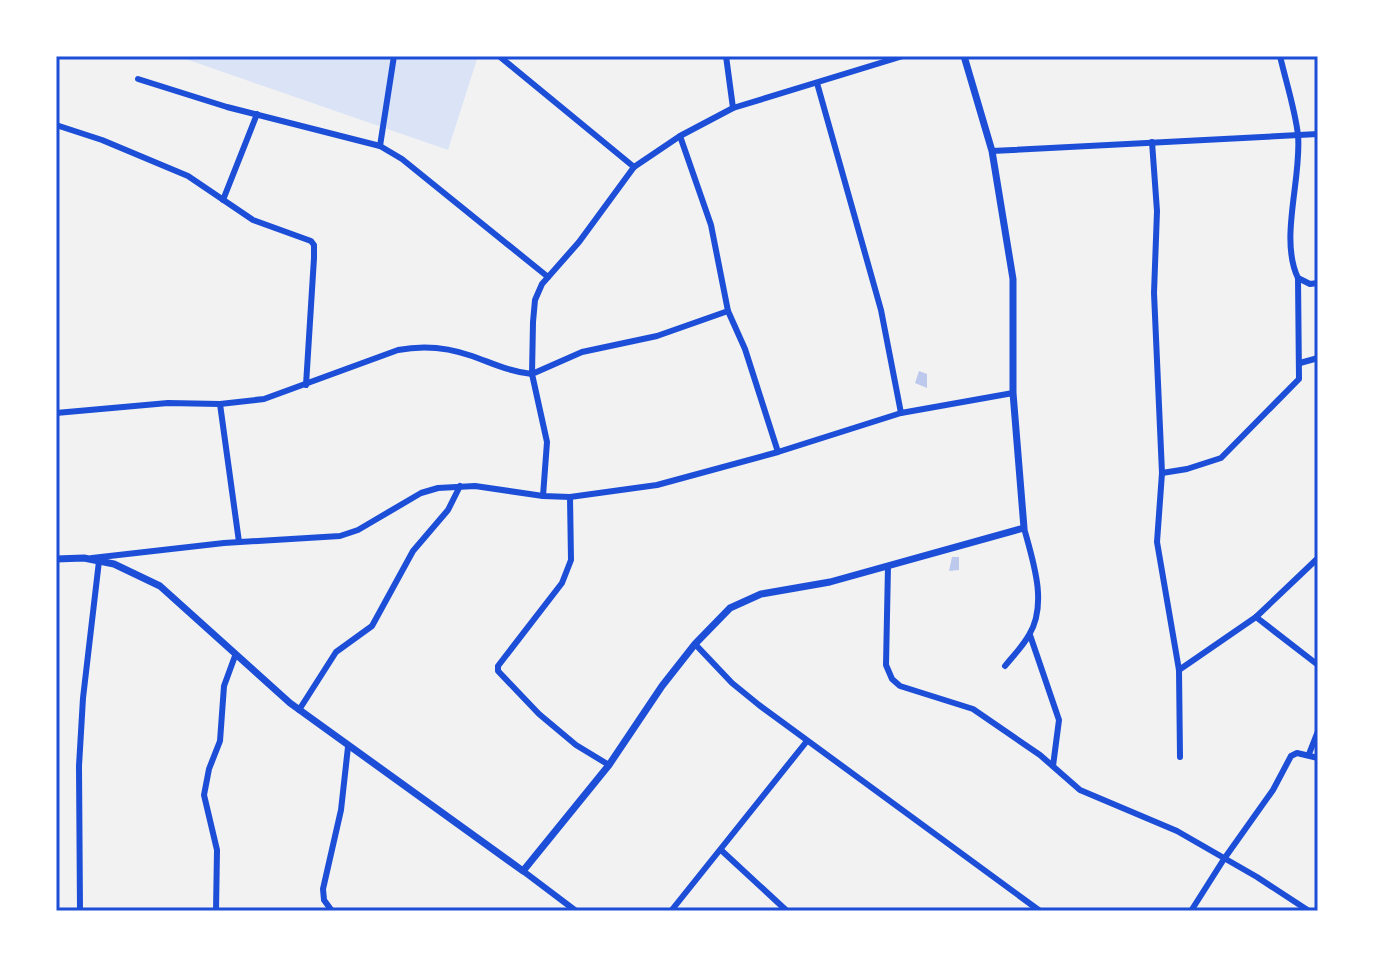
<svg xmlns="http://www.w3.org/2000/svg" width="1374" height="967" font-family="Rubik,sans-serif">
	<rect width="100%" height="100%" fill="#f2f2f2"/>
	<polygon fill="#dbe4f7" points="177,56 478,56 448,150"/>
	<g fill="#bdc9ec">
		<polygon points="919,371 927,374 927,388 915,383"/>
		<polygon points="952,557 959,557 959,570 949,571"/>
	</g>
	<g fill="none" stroke-linecap="round" stroke-linejoin="round">
		<g stroke="#1d4ed8" stroke-width="6">
			<polyline points="499,56 634,167"/>
			<polyline points="726,56 733,108"/>
			<polyline points="138,79 227,107 380,146 402,159 548,277"/>
			<polyline points="817,83 881,310 901,413"/>
			<polyline points="56,125 102,140 188,176 253,220 311,241 314,245 314,258 306,385"/>
			<polyline points="680,136 711,225 728,311 745,349 778,452"/>
			<polyline points="1152,142 1157,211 1154,293 1162,473 1157,542 1179,670 1180,757"/>
			<polyline points="380,146 394,56"/>
			<polyline points="992,151 1318,134"/>
			<polyline points="223,200 257,114"/>
			<polyline points="1298,278 1310,284 1318,283"/>
			<polyline points="1300,363 1318,358"/>
			<polyline points="220,404 239,542"/>
			<path d="M 56,413 L 168,403 L 220,404 L 264,399 L 398,350 C 423,345 447,347 472,356 C 492,363 510,372 532,374 L 533,322 L 535,300 L 542,284 L 579,242 L 634,167 L 680,136 L 733,108 L 903,56"/>
			<path d="M 1162,473 L 1187,469 L 1221,458 L 1299,379 L 1298,278 C 1279,239 1302,178 1298,135 C 1295,109 1286,82 1280,56"/>
			<polyline points="543,496 547,442 532,374 582,352 657,336 728,311"/>
			<polyline points="570,497 571,560 562,583 498,666 498,671 539,714 576,745 609,765"/>
			<polyline points="92,558 224,543 340,536 358,530 421,493 438,488 475,486 543,496 570,497 657,485 778,452 901,413 1013,393"/>
			<polyline points="888,566 886,665 892,679 900,686 973,709 1040,755 1080,790 1177,831 1257,877 1309,911"/>
			<polyline points="1256,617 1318,665"/>
			<polyline points="1030,635 1059,720 1053,766"/>
			<polyline points="695,644 732,683 759,705 1040,911"/>
			<path d="M 1005,666 C 1013,656 1023,646 1029,635 C 1048,604 1033,561 1024,528"/>
			<polyline points="1179,670 1256,617 1318,558"/>
			<polyline points="299,710 336,652 372,626 413,551 448,510 460,486"/>
			<polyline points="1309,754 1318,731"/>
			<polyline points="721,850 787,911"/>
			<polyline points="523,871 576,911"/>
			<polyline points="80,911 79,766 83,698 99,561"/>
			<polyline points="216,911 217,850 204,795 209,769 220,741 224,686 235,656"/>
			<polyline points="332,911 324,900 323,889 341,810 348,747"/>
			<polyline points="671,911 807,741"/>
			<polyline points="1191,911 1224,859 1273,790 1291,756 1297,753 1318,758"/>
		</g>
		<polyline stroke="#1d4ed8" stroke-width="7" points="56,559 84,558 114,564 160,586 290,703 523,871 609,765 662,686 695,644 730,608 761,594 830,582 1024,528 1013,393 1013,279 992,151 964,56"/>
	</g>
	<rect width="1374" height="967" fill="none" stroke="#ffffff" stroke-width="116"/>
	<rect x="58" y="58" width="1258" height="851" fill="none" stroke="#1d4ed8" stroke-width="3"/>
</svg>
